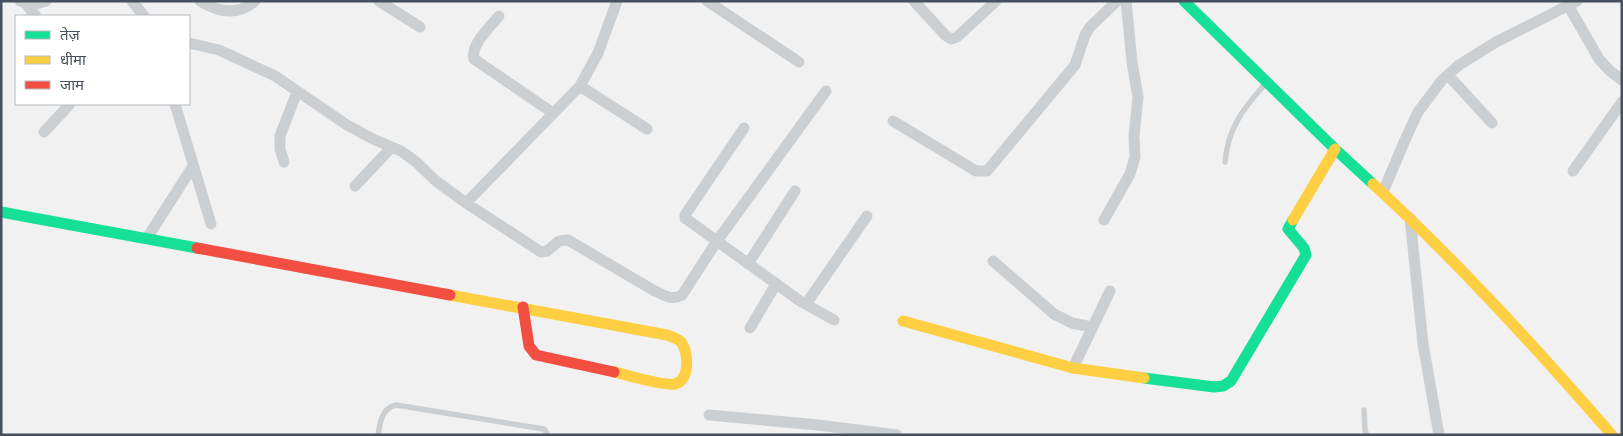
<svg xmlns="http://www.w3.org/2000/svg" width="1623" height="436" font-family="'Exo 2','Noto Sans Devanagari',sans-serif">
<style>
.lines{fill:none;stroke-linecap:round;stroke-linejoin:round}
.lane{stroke:#cccfd2;stroke-width:5.5}
.street{stroke:#cccfd2;stroke-width:11}
.fast{stroke:#16e098;stroke-width:11}
.slow{stroke:#ffcf43;stroke-width:11}
.jam{stroke:#f24e42;stroke-width:11}
</style>
<rect width="100%" height="100%" fill="#f1f1f1"/>
<g class="lines">
<path class="lane" d="M1225 162C1228 128 1243 109 1265 84
M1364 410 1365 430 1367 435
M378 435C380 422 382 408 396 405L544 429 548 435"/>
<path class="street" d="M20 1 33 5 46 1
M132 1 144 16
M200 1C218 12 238 16 255 1
M379 1 420 27
M707 1 799 62
M914 1 945 35 951 39 957 37 996 1
M25 3 36 16
M1568 5 1599 59 1610 71 1622 80
M499 16C491 26 470 45 474 59L553 113
M189 43 219 50 275 76 347 125 373 139 401 151 415 161 436 181 466 203 580 86 598 53 617 1
M1448 75 1492 123
M580 86 647 129
M175 104 211 224
M893 121 976 171H987L1075 65 1085 35 1090 27 1117 1
M744 128 685 215V218L800 301 834 320
M44 132 70 104
M284 162 280 149V136L297 92
M1573 171 1622 102
M355 186 391 148
M1383 192 1405 140 1418 112 1442 80 1459 65 1496 42 1577 1
M466 203 541 252 547 251 559 241 568 240 653 290C663 295 672 301 682 295L717 241 826 91
M1410 218 1423 344 1439 435
M1104 220 1130 174 1135 157 1134 136 1138 97 1132 62 1126 1
M147 238 193 166
M993 261 1054 314 1072 323 1092 327
M748 264 795 191
M806 304 867 216
M750 328 776 284
M1073 368 1110 291
M709 415 818 425 897 435"/>
<path class="fast" d="M1184 1 1335 149 1373 184
M1 212 197 248
M1144 378 1214 387 1223 386 1231 381 1306 255 1304 248 1288 229 1293 220"/>
<path class="slow" d="M1373 184C1458 262 1536 348 1612 435
M1293 220 1335 149
M450 295 667 335C672 337 677 338 681 342 688 352 691 380 675 384 662 386 628 375 614 372
M903 321 1073 368 1144 378"/>
<path class="jam" d="M197 248 450 295
M523 307 529 346 536 355 614 372"/>
</g>
<rect width="1623" height="436" fill="none" stroke="#47505e" stroke-width="5"/>
<rect x="15" y="15" width="175" height="90" fill="#ffffff" stroke="#b5b9bf"/>
<rect x="25" y="31" width="25" height="8" fill="#16e098" stroke="#b5b9bf"/>
<text x="60" y="40" font-size="15" fill="#47505e">तेज़</text>
<rect x="25" y="56" width="25" height="8" fill="#ffcf43" stroke="#b5b9bf"/>
<text x="60" y="65" font-size="15" fill="#47505e">धीमा</text>
<rect x="25" y="81" width="25" height="8" fill="#f24e42" stroke="#b5b9bf"/>
<text x="60" y="90" font-size="15" fill="#47505e">जाम</text>
</svg>
